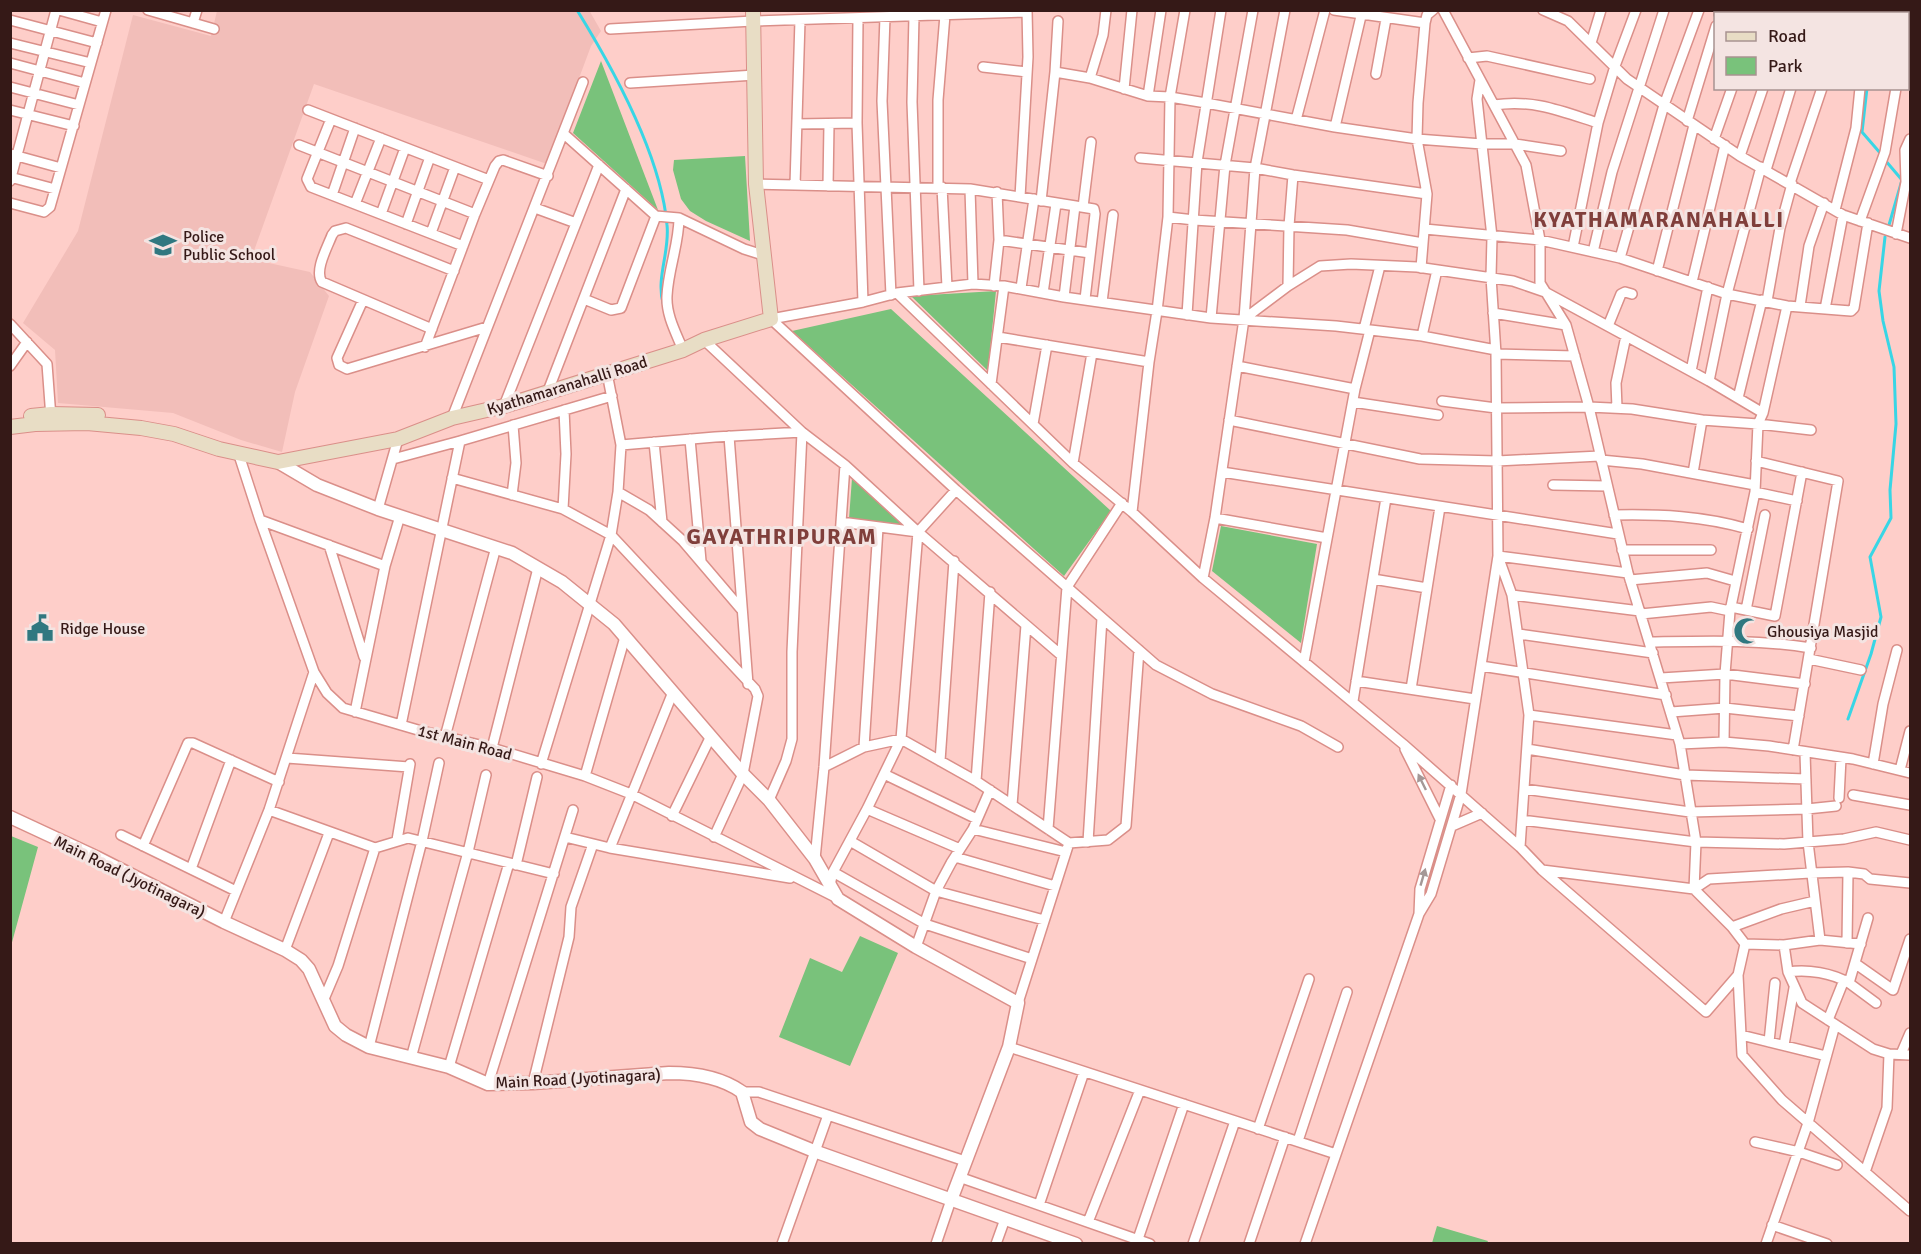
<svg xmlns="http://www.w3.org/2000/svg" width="1921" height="1254" font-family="Signika,sans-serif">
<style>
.built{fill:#f2beb9}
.green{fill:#79c27b}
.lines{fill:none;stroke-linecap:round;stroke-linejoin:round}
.stream{stroke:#38d6e5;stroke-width:3}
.minor-casing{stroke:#da8f89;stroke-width:12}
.tertiary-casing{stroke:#da8f89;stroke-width:15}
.secondary-casing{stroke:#da8f89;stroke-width:16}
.minor{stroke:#fff;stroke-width:9}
.tertiary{stroke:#fff;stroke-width:12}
.secondary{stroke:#e8ddc5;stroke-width:14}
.oneway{fill:#a49897}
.labels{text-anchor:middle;stroke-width:6;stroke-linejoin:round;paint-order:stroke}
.poi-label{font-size:16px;fill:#351917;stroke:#f4e4e2;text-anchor:start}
.street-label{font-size:16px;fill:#351917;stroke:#f4e4e2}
.district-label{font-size:22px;font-weight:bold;letter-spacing:1.5px;fill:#803f3b;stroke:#f4e4e2}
</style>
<rect width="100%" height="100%" fill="#fecec9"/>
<path class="built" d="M589 10 601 31 591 46 547 164 314 84 251 259 310 272 329 296 295 392 282 452 241 440 173 413 58 403 55 350 23 323 78 231 133 15 211 36 217 11Z"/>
<path class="green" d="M601 61 658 210 573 133Z
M745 156 750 241 706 221 690 211 681 199 673 170 674 160Z
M996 291 988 371 911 296Z
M891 309 1111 511 1064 576 792 331Z
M852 478 911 529 849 519Z
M1221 526 1317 544 1301 643 1212 571Z
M11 836 38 847 11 946Z
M860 936 898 953 850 1066 779 1037 810 958 842 972Z
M1437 1226 1488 1241 1487 1243H1432Z"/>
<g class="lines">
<path class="stream" d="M577 10C614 70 661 155 667 225 670 251 656 278 663 303
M1874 14V10
M1867 88 1862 132 1881 154
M1885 160 1902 180 1889 225
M1848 719 1871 654 1881 617 1870 557 1891 518 1890 490 1896 424 1894 367 1883 321 1879 291 1885 237"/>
<defs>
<path id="minor" d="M59 10 102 22
M148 10 214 29
M1334 10 1425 23 1427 15 1433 10
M1543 10 1568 21 1627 79 1740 156 1843 215 1910 238
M1719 14 1720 10
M1747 14 1748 10
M1777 14V10
M1806 14V10
M1836 14 1837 10
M1867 14V10
M1905 14 1906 10
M914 16 912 102 919 291
M885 17 882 101 891 295
M858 18 857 123 863 302
M10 20 97 43
M193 23 197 10
M610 29 753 21 1027 12
M10 43 91 63
M1591 43 1601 10
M1468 58 1487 56 1590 79
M10 63 85 83
M983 67 1027 72
M1055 72 1090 78 1148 96 1170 97 1206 103 1335 127 1417 139 1482 144H1515L1561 151
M1376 74 1386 19
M1090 78 1103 35 1106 10
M630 83 755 75
M10 87 79 105
M1124 89 1132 10
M1148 96 1161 10
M1494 105C1533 99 1561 111 1598 123
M10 110 74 126
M308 110 489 180
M331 119 307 179 311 187 463 246
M1296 120 1325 10
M1687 121 1716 26
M797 124 857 123
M1335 127 1361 16
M564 134 656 216 679 218 744 249 763 255
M1714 139 1732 88
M299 145 475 214
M10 154 61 168
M1740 156 1763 88
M1140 158 1255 168 1293 175 1427 194
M1766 170 1791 88
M10 177 55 189
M10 181 56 10
M1790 183 1822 88
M756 184 970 189 1094 209 1095 214 1085 299
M795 185 800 20
M828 186 829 124
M938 187V100L945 15
M942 187 947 287
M970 189 973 284
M332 195 355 128
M1020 197 1028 57 1027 10
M1041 201 1055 72 1058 21
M10 203 44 212 50 207 106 10
M355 204 381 138
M1083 207 1091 142
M535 208 576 223
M1835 210 1856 128 1860 88
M381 214 405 148
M1168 217 1194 220 1347 230 1423 243
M679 218C679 244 668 270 667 296 666 315 676 333 683 350
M1860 221 1885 152 1896 88
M406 224 430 157
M1425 229 1540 240 1620 258 1727 294 1787 306 1851 311 1854 308 1868 223
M431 233 455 167
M1896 234 1906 182 1905 150 1910 139
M999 240 1090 253
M1573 247 1598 123 1615 66 1636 10
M1593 252 1612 172 1664 10
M1620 258 1664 105 1699 10
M1421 268 1427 194 1417 139 1418 103 1425 23
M1657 271 1694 125
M1692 282 1725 145
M994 286 999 240 997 192
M1288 286 1289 226 1293 175
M1021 288 1034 199
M897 293 1073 463 1132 512 1203 578 1403 744 1520 847 1542 870 1706 1012 1738 975 1745 944 1732 927 1694 889 1696 842 1680 744 1628 573 1589 407 1566 325 1540 283V240L1526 165 1443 10
M1043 293 1056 204
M1064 297 1075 206
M584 299 611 310 621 308 656 216
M363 300 337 358 339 365 347 369 487 327
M1767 301 1780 228 1792 184
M1102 302 1113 215
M1800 306 1809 246 1824 203
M1825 309 1843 215
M1493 313 1566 325
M1187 315 1197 162 1221 10
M1211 318 1225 165 1253 10
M771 319 863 302 897 293 973 284 1004 286 1064 297 1211 318 1336 326 1422 336 1496 350
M771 319 956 490 1156 665 1212 694 1301 726 1338 747
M1244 319 1288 286 1320 266 1351 264 1417 267 1513 281 1545 292 1709 381 1763 413
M10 324 47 364 51 418
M1608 326 1621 294 1625 292 1632 294
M432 329 322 282C314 271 327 248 332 235L335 231 346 228 454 271
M1364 329 1380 266
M1422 336 1437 270
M998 337 1149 362
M704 340 802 432 845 465 918 532 1061 655
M425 347 475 214 495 166 499 161 503 160 548 176
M1496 354 1575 356
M10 366 27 342
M1237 366 1355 389
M1691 371 1708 287
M1709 381 1727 294 1761 167
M991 384 1004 286
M548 391 626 189
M1738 398 1762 300
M1442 401 1496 408 1589 407 1632 409 1702 420 1758 424 1811 430
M1353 402 1438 415
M504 406 599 165
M1617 408 1616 383 1626 336
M452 418 583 82
M1229 420 1420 459 1497 461 1600 456
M1033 424 1047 345
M729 436 748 684
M690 439 701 561
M654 442 662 522
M621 445 715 437 802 432 792 652V739L786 761 769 800
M238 452 260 520 314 672 327 693 343 708 418 730 492 748 585 776 631 794 837 898
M393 459 460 441 612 396
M1601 460 1642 464 1755 485
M1756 461 1838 481 1793 750
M1073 463 1092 353
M1222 472 1618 534
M1693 473 1702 420
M452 478 563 509 611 535 755 689 758 696 743 774 714 837
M1553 485 1607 486
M618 492 649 510 683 541 741 609
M1755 492 1797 501
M512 495 516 463 513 425
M378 509 398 439
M563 509 566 454 564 410
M1132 512 1149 362 1157 311 1168 217 1170 97 1185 10
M1614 515C1659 514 1704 516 1748 529
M1215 518 1327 538
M260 520 385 566
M841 522 918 532
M329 545 364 657
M1622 550H1711
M1203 578 1215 518 1244 319 1255 168 1285 10
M1373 579 1427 588
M1630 580 1707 573 1735 581
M1512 595 1640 611
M1731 607 1775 616 1802 472
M1746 610 1765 515
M1641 614 1711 607 1730 611
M1519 634 1653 653
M1650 642C1704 641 1757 639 1811 648
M1809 659 1861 670
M1304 662 1355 389 1370 330
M1481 666 1666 695
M1661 678 1725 674 1805 684
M1356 681 1475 699
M1411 689 1440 507
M1353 701 1386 498
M355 712 385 566 400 516
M1671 712 1725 708 1799 716
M1529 715 1677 735
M401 725 460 441
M445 737 496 547
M1724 742 1725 674 1730 611 1755 492 1758 424 1763 413 1787 306
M1680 744 1724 742 1769 746 1853 759 1910 773
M864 747 878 528
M492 748 538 568
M1405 749 1440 819
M1527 749 1685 775 1806 779
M1805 753 1808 842 1820 940
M287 758 409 767
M940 761 954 561
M541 764 611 535 618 492 621 445 607 373
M1873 764 1883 704 1897 650
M824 767 864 747 901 739 976 781 1069 843 1108 840 1126 826 1139 650
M1900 770 1910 731
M884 774 977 819
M585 776 625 637
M976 781 990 592
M1451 785 1420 889 1419 914 1431 894 1461 794 1498 556 1496 354 1491 277 1492 237 1477 99 1480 80
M1524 789 1690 812 1807 809 1836 806
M1853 795 1910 805
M1839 798 1841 758
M1012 805 1026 625
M867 809 960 849
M269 810 375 848 408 838 554 874
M672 816 711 736
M1522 820 1696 842 1784 844 1844 839 1876 832 1910 840
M1452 826 1482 813
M973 829 1066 852
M1048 829 1067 587 1122 503
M121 835 236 891
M565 837 610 848 790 878
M397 840 410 764
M850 841 936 891 1044 920
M1088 842 1102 618
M143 846 188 743H193L279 782
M1520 847 1529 715 1512 595 1498 556 1628 573
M610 848 673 692
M955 857 1055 886
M815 859 824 767 845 465
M516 865 537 777
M191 869 231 760
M1542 870 1694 889 1709 879 1810 873 1848 872 1864 874 1870 879 1910 883
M833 872 925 924 1032 959
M830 885 833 872 867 809 901 739 918 532 956 490
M1868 918 1849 983 1876 1003
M224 922 269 810 314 672
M1732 927 1781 909 1815 901
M1847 943 1848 872
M1745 944 1784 945 1820 940 1861 944
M1784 945 1788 972 1802 1003 1873 1049 1889 1054 1910 1055
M916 947 936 891 951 863 973 829 990 790
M285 950 329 833
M1856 964 1893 990 1910 939
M1788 972C1808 969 1832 973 1849 983
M1738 975 1742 1055 1782 1100 1910 1211
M324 999 338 966 375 848
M1018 1003 1069 843
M1828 1020 1844 980
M1741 1035 1826 1056
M1769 1042 1775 983
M1784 1045 1794 988
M369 1047 422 841 439 763
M1009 1047 1336 1154
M1901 1054 1910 1033
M411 1058 468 852 486 775
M449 1067 509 863
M533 1083 569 937 571 907 593 844
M488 1084 573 810
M742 1092H759L965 1161
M1258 1129 1309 979
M1298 1141 1347 992
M1755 1142 1799 1152 1837 1165
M1865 1172 1887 1108 1889 1054
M959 1177 1150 1244
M1039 1205 1084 1072
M1088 1222 1140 1090
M1772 1225 1827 1244
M1138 1239 1184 1104
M782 1244 828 1115
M936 1244 951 1200
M996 1244 1005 1219
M1193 1244 1235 1121
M1249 1244 1285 1137
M1305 1244 1419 914
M1766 1244 1808 1123 1835 1025"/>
<path id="tertiary" d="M278 462 317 485 378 509 512 553 562 582 614 624 743 774 769 800 815 859 838 899 916 947 1018 1003 1009 1047 951 1200
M10 817 96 857 224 922 285 950 301 960 309 969 335 1026 346 1035 369 1047 449 1067 488 1084 533 1083 669 1073C695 1073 721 1077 742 1092L751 1122 760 1129 814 1151 1076 1244"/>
<path id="secondary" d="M31 416 51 414 98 415
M10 427 35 424 87 423 141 428 174 434 219 449 278 462 398 439 452 418 504 406 683 350 704 340 771 319 756 184 753 10"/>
</defs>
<use href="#minor" class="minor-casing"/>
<use href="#tertiary" class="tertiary-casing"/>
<use href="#secondary" class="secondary-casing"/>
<use href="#minor" class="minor"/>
<use href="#tertiary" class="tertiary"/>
<use href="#secondary" class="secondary"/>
</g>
<defs><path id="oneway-solid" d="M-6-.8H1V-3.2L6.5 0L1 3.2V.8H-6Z" transform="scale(1.5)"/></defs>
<g class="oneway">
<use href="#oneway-solid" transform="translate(1422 782) rotate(-116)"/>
<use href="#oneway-solid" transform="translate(1423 877) rotate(-74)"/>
</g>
<defs>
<symbol id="school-bare" viewBox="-9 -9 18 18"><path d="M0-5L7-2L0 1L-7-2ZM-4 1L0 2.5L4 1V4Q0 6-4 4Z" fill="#307880" stroke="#f4e4e2" stroke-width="2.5" paint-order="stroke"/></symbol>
<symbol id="civic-bare" viewBox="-9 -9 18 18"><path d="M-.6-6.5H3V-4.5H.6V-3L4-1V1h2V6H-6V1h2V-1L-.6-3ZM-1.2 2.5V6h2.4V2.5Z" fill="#307880" stroke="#f4e4e2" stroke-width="2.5" paint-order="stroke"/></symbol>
<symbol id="mosque-bare" viewBox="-9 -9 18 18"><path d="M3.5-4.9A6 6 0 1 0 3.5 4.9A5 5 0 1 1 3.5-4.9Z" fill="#307880" stroke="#f4e4e2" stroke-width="2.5" paint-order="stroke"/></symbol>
</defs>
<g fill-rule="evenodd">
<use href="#school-bare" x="144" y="226" width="38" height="38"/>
<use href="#civic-bare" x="21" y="609" width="38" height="38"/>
<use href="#mosque-bare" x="1728" y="612" width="38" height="38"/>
</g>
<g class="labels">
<g class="poi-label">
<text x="183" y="242">Police<tspan x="183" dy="18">Public School</tspan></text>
<text x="60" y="634">Ridge House</text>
<text x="1767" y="637">Ghousiya Masjid</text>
</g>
<g class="street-label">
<text transform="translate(567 385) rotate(-17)" y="6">Kyathamaranahalli Road</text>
<text transform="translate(465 742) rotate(15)" y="6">1st Main Road</text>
<text transform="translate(130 876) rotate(26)" y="6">Main Road (Jyotinagara)</text>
<text transform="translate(578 1078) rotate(-3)" y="6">Main Road (Jyotinagara)</text>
</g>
<g class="district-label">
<text x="1659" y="227">KYATHAMARANAHALLI</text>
<text x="782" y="544">GAYATHRIPURAM</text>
</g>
</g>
<rect width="1921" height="1254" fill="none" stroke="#351917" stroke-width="24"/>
<rect x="1714" y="12" width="195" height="78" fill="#f4e4e2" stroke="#a89391" stroke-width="1.5"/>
<rect x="1726" y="32" width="30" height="9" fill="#e8ddc5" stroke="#a89391" stroke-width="1.5"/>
<text x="1768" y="42" font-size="18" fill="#351917">Road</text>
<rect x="1726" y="57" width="30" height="18" fill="#79c27b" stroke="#a89391" stroke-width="1.5"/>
<text x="1768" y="72" font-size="18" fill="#351917">Park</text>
</svg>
